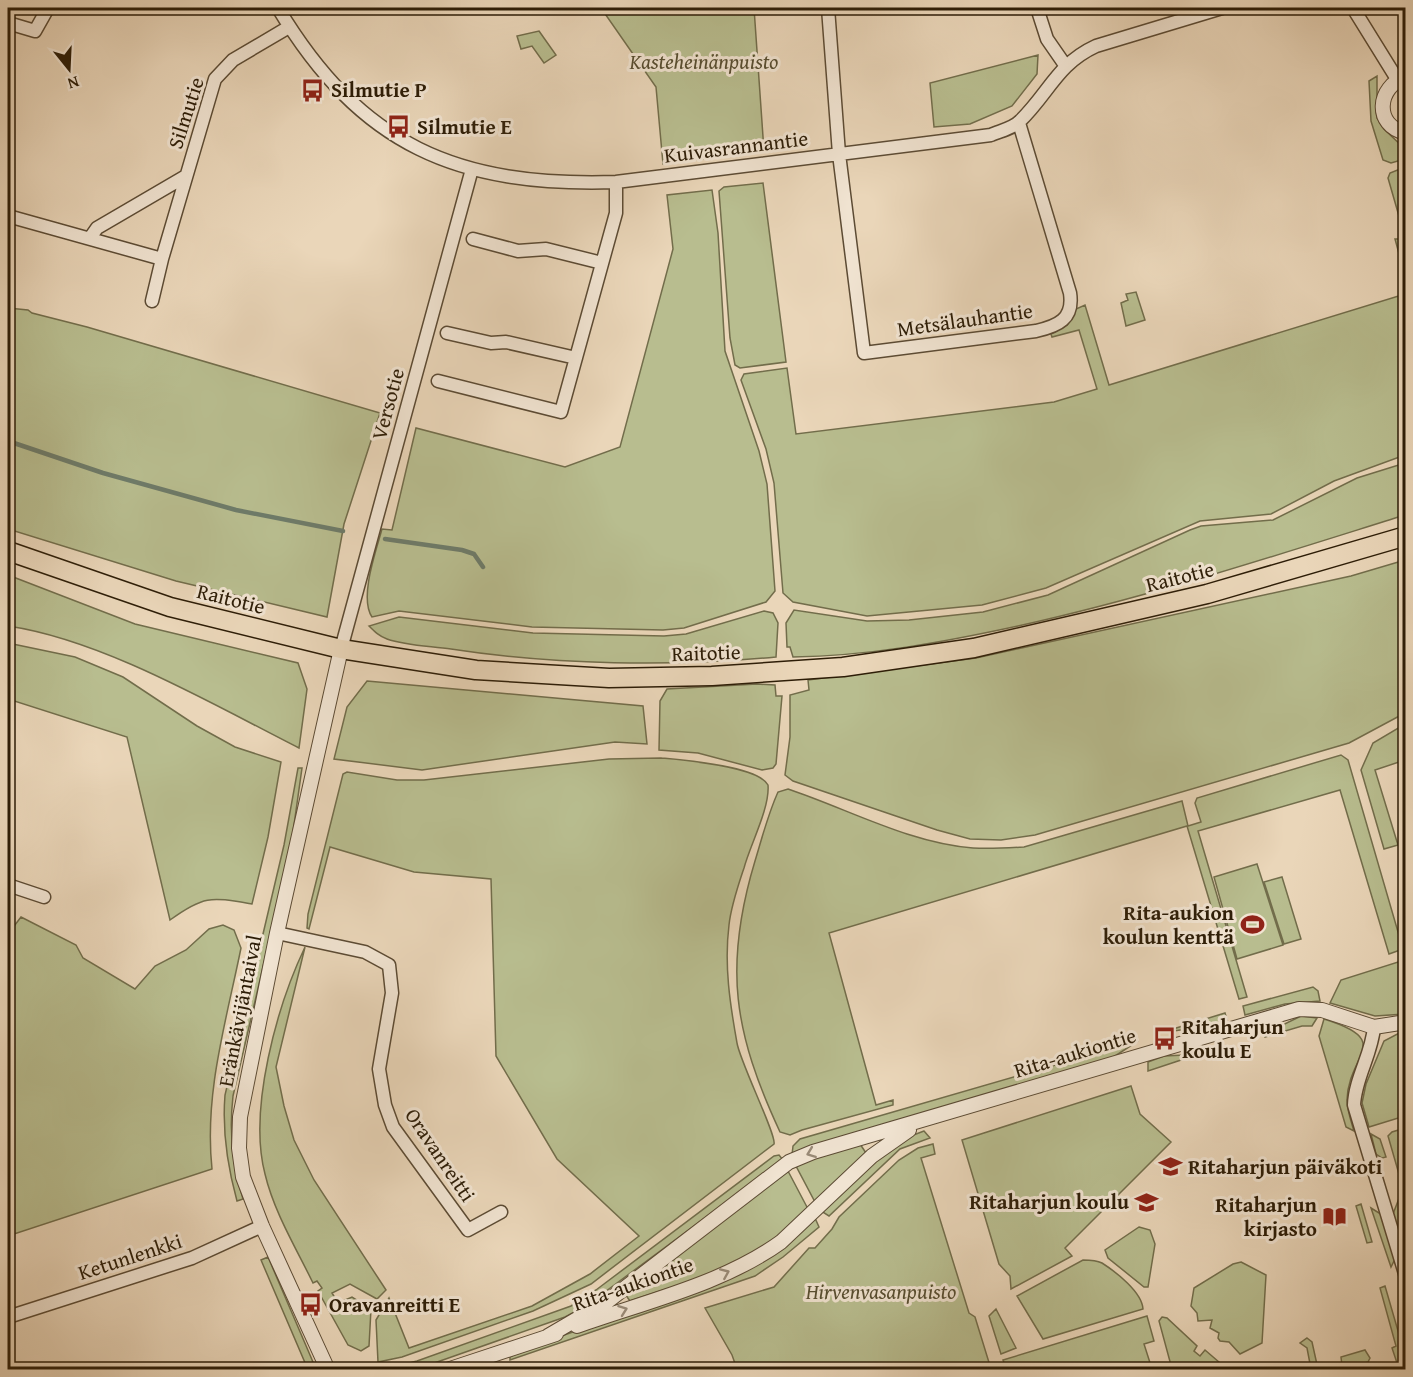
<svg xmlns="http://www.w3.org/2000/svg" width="1413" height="1377" font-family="'Gentium Book Plus',serif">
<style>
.green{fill:#b8bd8f;stroke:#726d4b;stroke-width:1.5}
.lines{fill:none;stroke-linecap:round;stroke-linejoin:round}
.stream{stroke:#6e7b69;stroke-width:4.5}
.minor-casing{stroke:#5c4b34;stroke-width:15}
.tertiary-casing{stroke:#5c4b34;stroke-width:16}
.primary-casing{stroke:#2d1d07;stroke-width:21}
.minor{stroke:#f1e4d2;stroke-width:12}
.tertiary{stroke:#f1e4d2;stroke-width:14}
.primary{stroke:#ead6b9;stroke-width:18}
.oneway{stroke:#998a77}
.labels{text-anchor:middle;stroke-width:6;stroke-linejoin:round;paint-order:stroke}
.park-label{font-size:21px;font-style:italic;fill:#574d30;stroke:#f1e4d2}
.poi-label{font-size:21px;font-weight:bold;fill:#2d1d07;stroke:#f1e4d2;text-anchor:start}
.street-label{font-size:21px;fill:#2d1d07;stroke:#f1e4d2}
</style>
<rect width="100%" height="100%" fill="#ead6b9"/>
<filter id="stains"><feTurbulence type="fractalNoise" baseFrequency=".00333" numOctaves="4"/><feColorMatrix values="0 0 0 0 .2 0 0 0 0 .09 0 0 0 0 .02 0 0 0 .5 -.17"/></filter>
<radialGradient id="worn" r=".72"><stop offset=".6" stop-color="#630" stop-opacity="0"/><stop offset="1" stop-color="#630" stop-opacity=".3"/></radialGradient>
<path class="green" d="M601 8H754L764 151 663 164 656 87Z
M539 31 556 55 544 63 532 46 521 49 517 36Z
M1038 55 1037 74 1012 106 970 124 934 127 930 83Z
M1377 76V118L1384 129 1405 149V159L1391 163 1383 160 1371 121 1369 81Z
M1405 167H1406L1405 237 1388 178 1390 173Z
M763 183 786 362 740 368 735 365 730 338 719 191 724 187Z
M712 190 718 233 725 351 759 451 767 484 775 591 766 602 684 628 663 630 532 627 399 611 372 617C359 598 376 551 382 529L392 530 416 428 565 467 620 447 673 249 667 195Z
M1395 239H1400L1405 257V276Z
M1136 292 1145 320 1126 326 1121 303 1128 300 1126 294Z
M1405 294V455L1334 481 1271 514 1200 521 1046 588 982 605 867 616 793 602 783 593 774 483 766 449 741 380 744 374 787 368 796 434 1054 402 1097 389 1079 330 1052 337 1051 334 1067 325 1076 309 1085 305 1109 385Z
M8 308 28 310 32 313 87 327 380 413 344 524 327 617 176 581 8 529Z
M1405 463V515C1277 555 1149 597 1018 626 944 642 869 656 793 657L790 647H787L786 623 794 610 867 621 909 620 983 612 1048 595 1190 530 1201 526 1273 520 1357 478Z
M1405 560V713L1349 743 1035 835 1001 840 970 839 937 830 793 781 785 775 790 737V695L809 690 808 680 976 658 1351 576Z
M8 575 135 624 298 663 307 689 299 748C212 704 103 640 8 626Z
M764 611 773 613 778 623 776 657C672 667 555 665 451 649 431 646 407 646 387 639 379 636 375 632 369 626L399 617 533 633 664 636 686 634Z
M8 643 75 657 123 677 197 726 235 747 281 762 268 837 252 904C211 897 204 895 170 920L127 737 8 699Z
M367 681 643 706 647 744 615 742 422 770 334 759 347 707Z
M757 684 775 685 776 696H782L776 764 773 768 762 770 698 753 659 750 660 701 667 689Z
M1405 724V760L1375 770 1398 845 1384 849 1361 770 1373 743Z
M1341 755 1348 760 1403 949 1389 954 1340 790 1198 831 1247 997 1239 999 1187 826 829 933 876 1105 893 1100V1105L802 1130 790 1135 780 1132C734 1033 723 967 755 861 762 838 768 814 778 792L788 789C848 809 909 843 973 848 990 849 1007 848 1024 847L1182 801 1188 826 1201 822 1195 803 1197 798Z
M661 758C682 760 758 766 768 785 770 808 750 845 744 868 738 886 731 906 729 925 724 965 730 1004 737 1043 740 1062 777 1136 774 1144L591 1284 533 1311 402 1357 378 1362 376 1320 389 1298 409 1348 532 1306 590 1274 639 1236 557 1159 496 1056 491 879 414 872 330 847 309 929 307 928 308 914 343 774 347 772 397 780H424L609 759Z
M298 768H302L291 846 233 1096C229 1131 232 1165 243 1199L237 1201C227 1165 222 1132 225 1095L284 845Z
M1257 864 1283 945 1237 959 1214 877Z
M1282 877 1301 939 1284 944 1264 882Z
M21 917 76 945 83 958 135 989 155 966 186 950 209 929 223 925 234 930 241 948C226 1022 204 1094 212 1169L8 1236V934Z
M305 947 276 1067 284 1106 294 1140 314 1180 386 1290 377 1299 350 1284 332 1293 338 1303 352 1297 371 1309 369 1346 361 1351 348 1345 318 1291 322 1288 317 1281 313 1283C296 1248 274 1212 265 1174 248 1109 277 1006 305 947Z
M1398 962 1405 967V1014L1375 1016 1330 1003 1341 980Z
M1313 987 1318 991 1320 1001 1285 1004 1245 1015 1243 1006Z
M1225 1013 1228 1023 1174 1031 1173 1029Z
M1301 1016 1317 1018 1312 1026H1302L1265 1037 1264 1034Z
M1324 1019C1395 1041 1348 1054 1347 1100 1347 1110 1351 1121 1354 1131L1346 1127 1319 1036Z
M1405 1030V1116L1369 1127 1362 1103 1366 1084 1384 1041Z
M1138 1041 1112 1058 792 1155 793 1146 800 1139Z
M1185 1055 1187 1058 1148 1071V1062L1164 1056Z
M1131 1086 1140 1114 1171 1142 1065 1248 1072 1256 1011 1289 1010 1276 999 1264 962 1140Z
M1405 1128H1406L1405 1195 1388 1136 1392 1132Z
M924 1131 930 1138 900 1149 829 1216 821 1211C853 1181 881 1145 924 1131Z
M1371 1134 1380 1139 1386 1157 1382 1158 1376 1154Z
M860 1144 866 1153 815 1202 796 1166 810 1159Z
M933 1144 935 1154 921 1158 969 1313 975 1317 991 1369H737L732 1355 705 1308 774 1287 809 1248H815L832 1229 839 1217 899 1160 918 1148Z
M779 1155 783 1160 586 1306 565 1317 423 1367 385 1369 417 1361 571 1306 596 1290 774 1156Z
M788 1171 808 1209C790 1225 772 1243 751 1255 714 1276 670 1287 630 1301L625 1294Z
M1398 1201 1405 1229V1255L1393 1214Z
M1361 1204 1372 1242 1367 1243 1356 1206Z
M1371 1208 1384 1216 1396 1257 1391 1267Z
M815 1218 819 1227 783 1257 755 1276 510 1360V1357L524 1349 742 1273 783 1248Z
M1139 1227 1150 1230 1155 1244 1148 1287H1144L1108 1258 1105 1250Z
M268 1257 313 1362 306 1365 261 1260Z
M1083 1260C1089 1260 1096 1260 1102 1263 1116 1272 1142 1292 1143 1309L1043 1339 1017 1296Z
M1241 1262 1266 1275 1262 1343 1240 1354 1229 1342 1220 1341 1218 1338 1219 1333 1210 1328 1212 1320 1198 1321 1197 1313 1191 1306 1194 1288 1233 1264Z
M1385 1286 1405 1355V1369H1399L1392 1348 1396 1346 1380 1288Z
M996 1309 1016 1348 1001 1354 989 1316Z
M1147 1316 1154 1341 1144 1344 1152 1369H1002L1006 1368 1003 1360Z
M1162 1317 1167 1318 1197 1346 1194 1351 1200 1356 1205 1350 1227 1369H1172L1159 1321Z
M1307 1338 1312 1342 1318 1369H1311L1307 1348 1300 1343Z
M1365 1350 1370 1358 1368 1362 1345 1369 1342 1366 1341 1357Z"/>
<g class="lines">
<path class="stream" d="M8 441 103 473 236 510 343 531
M385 539 462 550 474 554 483 567"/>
<defs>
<path id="minor" d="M278 8C361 146 457 187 616 182L991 135C1000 131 1014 128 1020 121 1049 93 1057 64 1096 46L1222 8
M828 8 839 154 864 353 1036 331C1058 326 1074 319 1070 293L1019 123
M1037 8 1047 39 1065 65
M1353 8 1397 79
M8 23 35 31 48 8
M8 216 162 259 215 79 233 60 289 27
M90 238 97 228 186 176
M473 239 518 251 546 249 602 263
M152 301 162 259
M447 333 491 343 506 342 576 358
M438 381 561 412 616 213V182
M341 649 472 169
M8 885 44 897
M277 933 365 952 389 965 392 993 379 1069 385 1105 393 1127 468 1230 501 1212
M1374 1027C1372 1054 1355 1078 1354 1105L1406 1277
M8 1317 192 1258 262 1226"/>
<path id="tertiary" d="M1406 77C1377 86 1373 126 1406 133
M577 1326C644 1302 723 1284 781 1242L872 1156 909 1130
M548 1336 608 1301 789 1162 813 1152 1299 1009 1322 1010 1374 1027 1406 1022
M328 1370 262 1226 243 1177 239 1148 240 1117 277 933 341 649
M447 1370 556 1334"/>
<path id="primary" d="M8 551 170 607 341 649 476 670 609 678 712 676 843 667 974 648 1207 594 1406 536"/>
</defs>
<use href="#minor" class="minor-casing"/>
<use href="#tertiary" class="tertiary-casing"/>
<use href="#primary" class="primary-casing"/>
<use href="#minor" class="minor"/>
<use href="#tertiary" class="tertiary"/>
<use href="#primary" class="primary"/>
</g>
<defs><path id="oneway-chevron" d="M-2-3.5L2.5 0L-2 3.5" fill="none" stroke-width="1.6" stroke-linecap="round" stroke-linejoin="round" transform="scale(1.5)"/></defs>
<g class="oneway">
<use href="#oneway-chevron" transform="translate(811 1153) rotate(159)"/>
<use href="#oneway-chevron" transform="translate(725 1273) rotate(-23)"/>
<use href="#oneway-chevron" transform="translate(623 1310) rotate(-20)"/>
</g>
<defs>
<symbol id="bus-bare" viewBox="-9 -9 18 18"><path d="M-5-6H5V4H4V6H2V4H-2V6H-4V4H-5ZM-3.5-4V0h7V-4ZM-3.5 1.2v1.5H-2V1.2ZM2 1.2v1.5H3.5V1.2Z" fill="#8f2418" stroke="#f1e4d2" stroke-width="2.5" paint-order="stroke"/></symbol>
<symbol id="stadium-bare" viewBox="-9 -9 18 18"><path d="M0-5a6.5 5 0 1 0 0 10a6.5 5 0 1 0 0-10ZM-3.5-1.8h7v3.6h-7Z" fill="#8f2418" stroke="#f1e4d2" stroke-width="2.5" paint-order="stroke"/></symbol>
<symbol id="school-bare" viewBox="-9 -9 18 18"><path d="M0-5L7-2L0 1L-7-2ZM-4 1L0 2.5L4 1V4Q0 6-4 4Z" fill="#8f2418" stroke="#f1e4d2" stroke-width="2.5" paint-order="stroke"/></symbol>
<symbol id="library-bare" viewBox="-9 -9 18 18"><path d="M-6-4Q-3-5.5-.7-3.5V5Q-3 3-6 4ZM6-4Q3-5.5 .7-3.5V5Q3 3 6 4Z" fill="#8f2418" stroke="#f1e4d2" stroke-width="2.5" paint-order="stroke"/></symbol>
</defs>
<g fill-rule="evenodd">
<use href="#bus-bare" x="296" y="74" width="33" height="33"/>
<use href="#bus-bare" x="382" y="110" width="33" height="33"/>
<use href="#stadium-bare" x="1236" y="908" width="33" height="33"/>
<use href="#bus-bare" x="1148" y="1022" width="33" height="33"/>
<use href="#school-bare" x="1154" y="1150" width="33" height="33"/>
<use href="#school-bare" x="1130" y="1186" width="33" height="33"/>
<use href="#library-bare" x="1318" y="1200" width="33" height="33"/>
<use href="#bus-bare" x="294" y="1288" width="33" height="33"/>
</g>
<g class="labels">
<g class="park-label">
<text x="704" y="69">Kasteheinänpuisto</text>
<text x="881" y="1299">Hirvenvasanpuisto</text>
</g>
<g class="poi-label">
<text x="331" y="97">Silmutie P</text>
<text x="417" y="134">Silmutie E</text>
<text x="1234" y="920" text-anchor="end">Rita-aukion<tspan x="1234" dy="24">koulun kenttä</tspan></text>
<text x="1182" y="1034">Ritaharjun<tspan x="1182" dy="24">koulu E</tspan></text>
<text x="1188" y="1174">Ritaharjun päiväkoti</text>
<text x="1129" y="1209" text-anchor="end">Ritaharjun koulu</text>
<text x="1317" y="1212" text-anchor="end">Ritaharjun<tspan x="1317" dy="24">kirjasto</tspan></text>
<text x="329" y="1312">Oravanreitti E</text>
</g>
<g class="street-label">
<text transform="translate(186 113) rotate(-72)" y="7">Silmutie</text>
<text transform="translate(736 147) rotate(-7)" y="7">Kuivasrannantie</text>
<text transform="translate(965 320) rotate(-8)" y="7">Metsälauhantie</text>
<text transform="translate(388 404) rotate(-75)" y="7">Versotie</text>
<text transform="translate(1180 577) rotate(-14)" y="7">Raitotie</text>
<text transform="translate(231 599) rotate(14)" y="7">Raitotie</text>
<text transform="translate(706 653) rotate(-2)" y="7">Raitotie</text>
<text transform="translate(240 1011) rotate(-79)" y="7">Eränkävijäntaival</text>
<text transform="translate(1075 1053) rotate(-17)" y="7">Rita-aukiontie</text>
<text transform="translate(440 1155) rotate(56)" y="7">Oravanreitti</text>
<text transform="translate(130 1257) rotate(-18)" y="7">Ketunlenkki</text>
<text transform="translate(633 1284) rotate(-19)" y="7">Rita-aukiontie</text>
</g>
</g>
<rect width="1413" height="1377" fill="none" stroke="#ead6b9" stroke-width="30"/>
<rect x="9" y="9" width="1395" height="1359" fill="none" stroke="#2d1d07" stroke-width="3"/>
<rect x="15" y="15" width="1383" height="1347" fill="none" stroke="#2d1d07" stroke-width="1.5"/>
<g transform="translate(69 69) rotate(162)" stroke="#f1e4d2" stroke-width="4.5" paint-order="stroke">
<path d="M0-4.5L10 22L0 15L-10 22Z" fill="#2d1d07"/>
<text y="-9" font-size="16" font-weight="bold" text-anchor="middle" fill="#2d1d07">N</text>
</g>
<rect width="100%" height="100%" filter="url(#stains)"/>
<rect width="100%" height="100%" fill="url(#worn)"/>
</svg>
